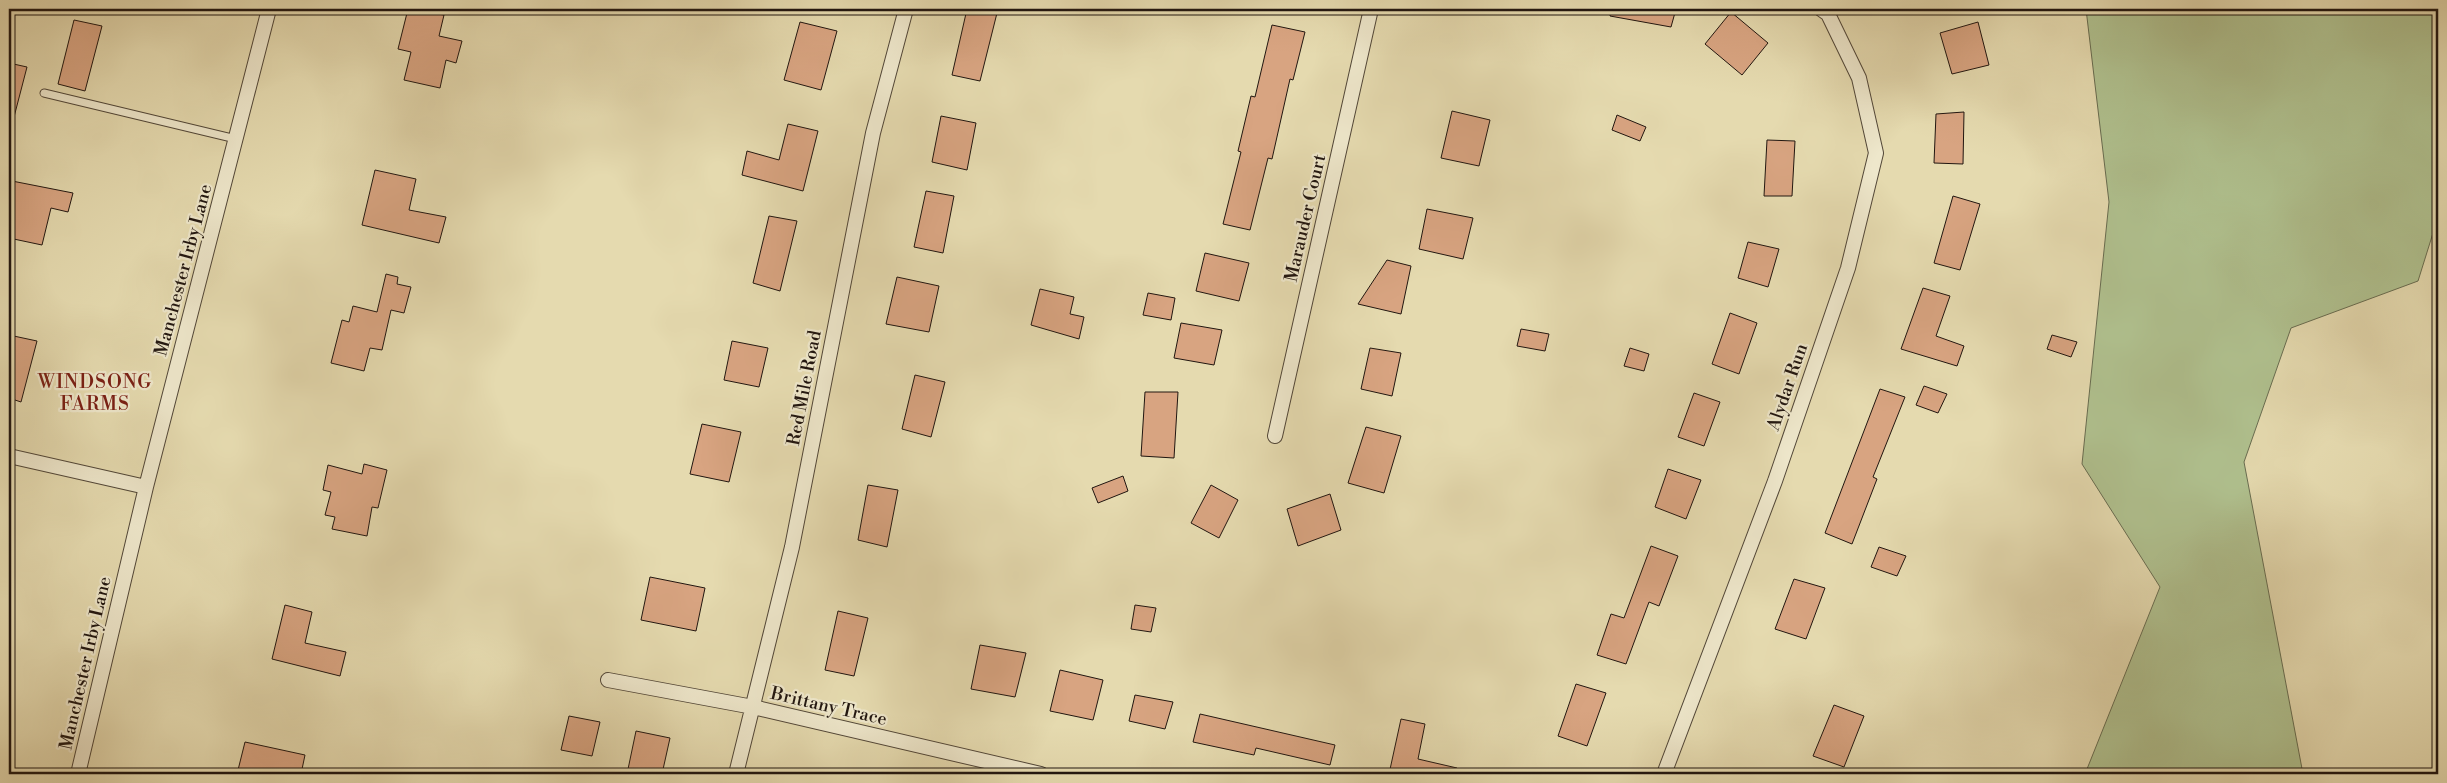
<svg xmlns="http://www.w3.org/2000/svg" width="2447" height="783" font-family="'Libre Bodoni',serif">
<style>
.green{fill:#b0c18f;stroke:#686c50}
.building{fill:#d8a481;stroke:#211610}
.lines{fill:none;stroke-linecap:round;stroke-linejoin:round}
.service-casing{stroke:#524738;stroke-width:9}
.minor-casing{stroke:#524738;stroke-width:16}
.service{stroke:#eee7cb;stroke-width:7}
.minor{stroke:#eee7cb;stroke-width:14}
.labels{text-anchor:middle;stroke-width:4.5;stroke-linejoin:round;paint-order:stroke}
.street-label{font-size:18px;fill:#211610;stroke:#eee7cb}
.neighbourhood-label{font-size:19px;letter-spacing:1px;fill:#7a1f14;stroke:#eee7cb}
</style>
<rect width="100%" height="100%" fill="#e5daaf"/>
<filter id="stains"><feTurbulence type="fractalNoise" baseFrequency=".004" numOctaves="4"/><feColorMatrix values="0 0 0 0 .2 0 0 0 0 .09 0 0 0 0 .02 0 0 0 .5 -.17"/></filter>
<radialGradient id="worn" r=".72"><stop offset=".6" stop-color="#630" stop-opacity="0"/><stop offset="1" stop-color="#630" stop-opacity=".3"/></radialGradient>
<path class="green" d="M2086 9H2438V217L2418 281 2291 328 2244 462 2303 774H2085L2160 587 2082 464 2109 202Z"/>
<path class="building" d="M408 9 444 15 439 36 462 41 456 63 446 60 440 88 404 80 411 52 398 49Z
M967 9H998L980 81 952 75Z
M1611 9H1676L1671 27 1610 16Z
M1731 12 1768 43 1742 75 1705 44Z
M74 20 102 26 85 91 58 84Z
M800 22 837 31 821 90 784 80Z
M1978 22 1989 65 1952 74 1940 33Z
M1272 25 1305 32 1293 80 1290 79 1272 159 1268 158 1250 230 1223 224 1241 152 1238 151 1251 96 1255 97Z
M9 63 27 67 14 117H9Z
M1452 111 1490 120 1479 166 1441 158Z
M1964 112 1963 164 1934 163 1936 114Z
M1617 115 1646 127 1640 141 1612 130Z
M941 116 976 123 967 170 932 162Z
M788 124 818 131 803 191 742 175 747 151 779 160Z
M1767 140 1795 141 1792 196H1764Z
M375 170 416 179 409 210 446 217 439 243 362 225Z
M12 181 73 193 68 212 51 208 42 245 9 238V195Z
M926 191 954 196 943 253 914 247Z
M1953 196 1980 204 1960 270 1934 263Z
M1427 209 1473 218 1463 259 1419 249Z
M769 216 797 221 780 291 753 283Z
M1748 242 1779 249 1768 287 1738 278Z
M1205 253 1249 263 1239 301 1196 291Z
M1387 260 1411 266 1401 314 1358 304Z
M386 274 398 277 397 284 411 287 404 313 391 310 382 350 370 348 364 371 331 363 342 320 349 322 353 306 377 312Z
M897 277 939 286 929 332 886 324Z
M1923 288 1950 296 1936 336 1964 346 1957 366 1901 349Z
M1040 289 1074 297 1070 314 1084 317 1079 339 1031 325Z
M1148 293 1175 298 1171 320 1143 315Z
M1730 313 1757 323 1739 374 1712 364Z
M1181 323 1222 330 1214 365 1174 358Z
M1521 329 1549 334 1545 351 1517 346Z
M9 335 37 341 21 402 9 398Z
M2052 335 2077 342 2071 357 2047 349Z
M732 341 768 348 759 387 724 380Z
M1370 348 1401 353 1392 396 1361 389Z
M1630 348 1649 354 1644 371 1624 366Z
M915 375 945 382 931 437 902 429Z
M1924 386 1947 394 1938 413 1916 405Z
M1880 389 1905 397 1873 477 1877 479 1852 544 1825 533Z
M1145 392H1178L1174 458 1141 456Z
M1694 393 1720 402 1704 446 1678 437Z
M702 424 741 432 729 482 690 474Z
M1366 427 1401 436 1384 493 1348 483Z
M364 464 387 470 378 508 372 507 367 536 332 529 335 517 325 515 331 492 323 490 328 465 362 474Z
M1668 469 1701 480 1686 519 1655 507Z
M1123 476 1128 491 1098 503 1092 488Z
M868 485 898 490 887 547 858 540Z
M1211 485 1238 500 1219 538 1191 523Z
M1330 494 1341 530 1298 546 1287 509Z
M1651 546 1678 556 1659 606 1649 602 1626 664 1597 655 1611 614 1624 618Z
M1879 547 1906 556 1897 576 1871 567Z
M650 577 705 588 696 631 641 620Z
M1794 579 1825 588 1806 639 1775 629Z
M285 605 312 612 305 643 346 652 340 676 272 659Z
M1135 605 1156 608 1151 632 1131 629Z
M838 611 868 618 854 676 825 670Z
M980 645 1026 653 1015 697 971 689Z
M1060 670 1103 680 1093 720 1050 711Z
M1576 684 1606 693 1587 746 1558 736Z
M1135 695 1173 702 1165 729 1129 721Z
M1834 705 1864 716 1844 767 1813 756Z
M1200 714 1335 745 1330 765 1256 748 1254 755 1193 742Z
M569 716 600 722 592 756 561 750Z
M1401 719 1425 724 1418 759 1457 768V774H1389Z
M636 731 670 738 662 774H627Z
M245 742 305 755 301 774H237Z"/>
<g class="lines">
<defs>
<path id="service" d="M44 93 236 139"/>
<path id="minor" d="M1275 436 1371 9
M9 456 146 487
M608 680 753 707 1041 774
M78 774 146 487 269 9
M736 774 792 547 873 133 906 9
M1664 774 1775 481 1848 268 1876 153 1859 78 1828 14 1821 9"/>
</defs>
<use href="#service" class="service-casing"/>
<use href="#minor" class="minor-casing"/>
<use href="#service" class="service"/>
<use href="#minor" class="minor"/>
</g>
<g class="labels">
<g class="street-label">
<text transform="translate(1305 218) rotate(-77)" y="6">Marauder Court</text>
<text transform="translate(183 270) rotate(-75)" y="6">Manchester Irby Lane</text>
<text transform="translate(1787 387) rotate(-71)" y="6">Alydar Run</text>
<text transform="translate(804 388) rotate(-79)" y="6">Red Mile Road</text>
<text transform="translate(85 663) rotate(-77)" y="6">Manchester Irby Lane</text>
<text transform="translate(829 706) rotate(13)" y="6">Brittany Trace</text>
</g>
<g class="neighbourhood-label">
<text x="95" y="388">WINDSONG<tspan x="95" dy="22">FARMS</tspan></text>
</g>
</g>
<rect width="2447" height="783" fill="none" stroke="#e5daaf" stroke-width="30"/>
<rect x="10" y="10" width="2427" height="763" fill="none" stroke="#211610" stroke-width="2.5"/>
<rect x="15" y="15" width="2417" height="753" fill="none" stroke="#211610"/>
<rect width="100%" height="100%" filter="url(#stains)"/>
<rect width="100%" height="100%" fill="url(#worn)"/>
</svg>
